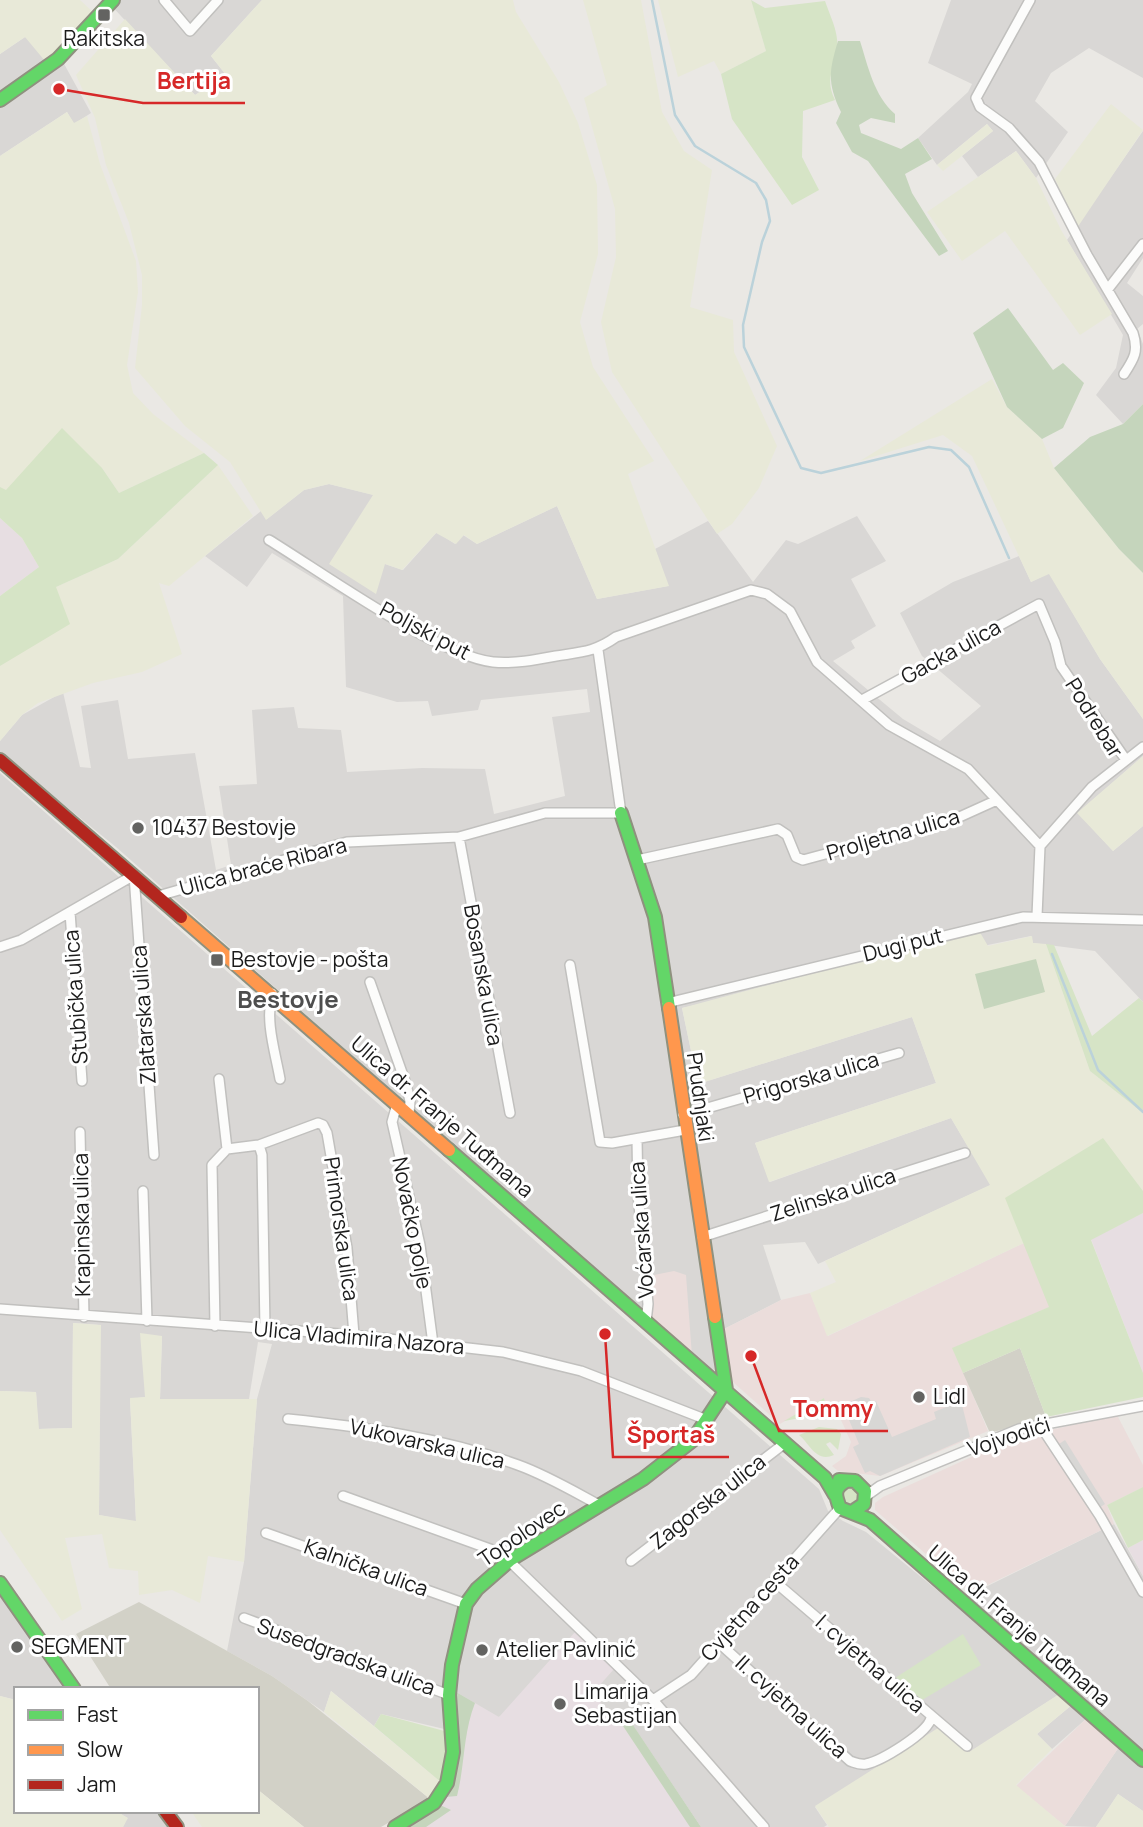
<svg xmlns="http://www.w3.org/2000/svg" width="1143" height="1827" font-family="Manrope,sans-serif">
<style>
.residential{fill:#d9d7d5}
.commercial{fill:#ebdddb}
.industrial{fill:#e7dee2}
.religious{fill:#d8d7d5}
.construction{fill:#d2d1c7}
.farmland{fill:#e8e9d8}
.grass{fill:#d6e4c6}
.forest{fill:#c5d5bc}
.lines{fill:none;stroke-linecap:round;stroke-linejoin:round}
.stream{stroke:#bbd2da;stroke-width:2.5}
.street-casing{stroke:#c1c0be;stroke-width:12}
.fast-casing{stroke:#8f917f;stroke-width:16}
.slow-casing{stroke:#8f917f;stroke-width:16}
.jam-casing{stroke:#8f917f;stroke-width:16}
.street{stroke:#fcfcfb;stroke-width:9}
.fast{stroke:#63d668;stroke-width:12}
.slow{stroke:#ff974d;stroke-width:12}
.jam{stroke:#b3261e;stroke-width:12}
.poi-dot{fill:#636361;stroke:#fff;stroke-width:2.5}
.labels{text-anchor:middle;stroke-width:6;stroke-linejoin:round;paint-order:stroke}
.poi-label{font-size:21px;fill:#1b1b1b;stroke:#fff;text-anchor:start}
.street-label{font-size:21px;fill:#1b1b1b;stroke:#fff}
.quarter-label{font-size:24px;font-weight:bold;fill:#4e4e4e;stroke:#fff}
.leader{fill:none;stroke:#d62828;stroke-width:2.5}
.callout-dot{fill:#d62828;stroke:#fff;stroke-width:2.5}
.callout-label{font-size:23px;text-anchor:middle;font-weight:bold;fill:#d62828;stroke:#fff;stroke-width:6;stroke-linejoin:round;paint-order:stroke}
</style>
<rect width="100%" height="100%" fill="#eae8e4"/>
<path class="residential" d="M106 0H262L211 56 226 75 195 95Z
M951 0H1143V78L1089 48 1051 73 1035 101 1068 132 1036 178 1016 151 978 177 962 156 993 131 987 124 937 165 918 138 968 92 972 84 928 63Z
M25 37 57 51 91 113 74 124 67 112 0 156V54Z
M1143 131V258L1127 283 1143 296V324L1137 329 1143 344V404L1123 424 1096 395 1116 368 1123 335 1067 240Z
M329 484 374 495 385 564 403 570 437 532 455 544 463 535 477 544 557 506 597 599 668 586 655 549 708 521 753 582 786 540 798 544 857 516 886 561 851 579 876 626 851 641 855 648 833 661 903 719 940 741 981 706 922 656 900 613 953 582 1019 556 1031 582 1049 573 1100 659 1143 719V756L1078 813 1113 851 1143 826V1002L1095 951 1033 943 1031 936 682 1008 698 1084 912 1017 936 1083 755 1143 770 1182 951 1118 991 1185 818 1264 805 1242 763 1245 781 1300 720 1331 733 1382 692 1356 116 847 0 753V741L22 715 63 692 80 767 91 768 81 706 118 700 128 759 195 753 216 870 231 865 219 786 257 784 252 710 294 707 298 728 341 730 347 772 422 768 485 769 494 814 565 796 552 717 590 712 587 689 481 700 478 710 432 716 428 701 397 702 346 687 343 596 272 553 247 587 205 556 261 511 267 519 304 490Z
M0 773 819 1489 828 1511 843 1521 866 1532 953 1603 1114 1524 1143 1576V1811L1118 1794 1096 1827 1065 1826 1119 1747 1087 1718 1052 1749 1037 1734 1073 1704 1061 1693 969 1753 815 1807 827 1825 824 1827H701L624 1713 618 1717 590 1695 498 1717 457 1732 381 1714 374 1726 331 1691 324 1712 272 1676 227 1651 244 1562 257 1399 272 1344 258 1342 249 1399H160L162 1336 145 1397 130 1399 136 1522 99 1515 100 1325 73 1323 72 1428 38 1429 36 1392 0 1391Z
M0 1593 38 1650 67 1689H16V1700L0 1696Z
M116 1811H158L170 1827H123L127 1818Z"/>
<path class="commercial" d="M1024 1243 1050 1307 953 1348 988 1431 880 1476 838 1471 832 1466 846 1456 851 1442 841 1420 828 1413 824 1398 780 1424 733 1382 720 1331 781 1300 810 1293 828 1336Z
M674 1271 686 1275 692 1356 652 1320 649 1276Z
M1117 1415 1143 1465V1487L1107 1505 1114 1524 971 1593 875 1510V1503L883 1497 1011 1439Z
M1087 1718 1119 1747 1065 1826 1016 1786Z"/>
<path class="industrial" d="M0 518 22 538 39 567 0 596Z
M1143 1213V1373L1091 1239Z
M1143 1540V1576L1128 1548Z
M575 1632 614 1669 591 1695 618 1717 625 1713 701 1827H405L440 1805 452 1785 457 1751 456 1692 499 1717Z"/>
<path class="religious" d="M861 1397 869 1398 872 1403 876 1401 892 1437 936 1419 934 1412 961 1401 970 1437 880 1476 870 1471 865 1473 853 1447 859 1444 847 1415 840 1417 836 1408Z
M1065 1440 1105 1504 1099 1508 1059 1444Z"/>
<path class="construction" d="M1020 1348 1046 1417 990 1433 963 1373Z
M139 1602 272 1676 308 1701 430 1799 381 1827H304L257 1789V1689H111L76 1634Z"/>
<path class="farmland" d="M0 0H80L94 13 45 61 25 37 0 54Z
M262 0H513L516 12 559 82 578 123 597 185 598 254 580 322 593 367 654 461 628 474 669 586 597 599 557 506 477 544 464 535 456 544 436 533 402 570 385 564 376 594 329 564 373 495 329 484 304 490 266 520 230 462 185 426 135 368 142 305V275L129 223 106 165 95 118 76 75 125 19 195 95 226 75 211 56Z
M583 0H641L662 112 684 151 712 170 690 307 733 320 734 352 777 446 759 488 732 524 717 534 612 372 601 322 616 257 615 209 584 98 607 85Z
M658 0H751L766 51 721 74 714 61 678 77Z
M1111 104 1143 130 1077 228 1055 179Z
M67 112 74 123 87 116 100 164 136 261 138 292 127 365 133 393 153 414 204 453 119 493 102 468 5 491 0 487V156Z
M987 124 993 131 943 171 937 165Z
M1016 151 1036 178 1061 230 1112 314 1080 335 1005 231 962 261 927 212Z
M992 379 1007 407 1042 439 1054 468 1119 549 1143 573V719L1100 659 1049 574 1031 582 972 456 943 435 860 461Z
M218 465 253 516 169 586 159 583 182 654 142 672 93 683 38 703 22 715 0 741V666L19 653 56 587 118 559Z
M1143 756V826L1113 851 1077 813Z
M978 929 988 946 1032 936 1033 943 1046 944 1090 1071 1143 1113V1191L1102 1139 1006 1198 1024 1243 827 1336 810 1293 836 1282 825 1261 990 1185 951 1118 769 1182 755 1143 936 1083 912 1017 698 1084 682 1008Z
M73 1323 101 1325 99 1515 136 1521 130 1398 145 1397 140 1333 162 1336 160 1399H257L244 1562 208 1556 200 1603 172 1590 139 1595 138 1571 109 1568 102 1534 65 1538 82 1609 62 1621 0 1530V1391L36 1392 39 1429 72 1428Z
M331 1691 442 1783 430 1799 324 1712Z
M1061 1693 1073 1704 1037 1734 1052 1749 1016 1785 1066 1827H829L815 1806 938 1728 969 1752Z
M0 1696 16 1700V1811H116L128 1818 123 1827H0Z
M257 1789 304 1827H202L191 1811H257Z
M1118 1794 1143 1811V1827H1096Z"/>
<path class="grass" d="M751 0 765 8 825 1C829 13 836 27 837 39 840 62 822 75 835 100L803 111 802 157 819 190 792 205 732 119 721 74 766 51Z
M62 428 102 468 119 493 204 453 218 465 118 559 56 587 70 624 0 666V596L39 567 22 538 0 518V487L6 490Z
M1046 944 1054 945 1092 1036 1139 998 1143 1002V1113L1090 1071Z
M1103 1138 1143 1191V1213L1091 1240 1143 1373V1397L1046 1417 1020 1348 963 1373 952 1348 1049 1307 1005 1198Z
M824 1398 828 1413 784 1421Z
M819 1427 837 1429 841 1434 838 1450 830 1442 826 1444 834 1455C816 1463 810 1444 799 1435Z
M1143 1487V1540L1128 1548 1107 1505Z
M841 1496a9 9 0 1 1 18 0a9 9 0 1 1-18 0Z
M963 1634 981 1665 922 1700 895 1678Z
M381 1714 448 1732 449 1753 442 1783 374 1726Z"/>
<path class="forest" d="M838 41H860C868 66 874 96 895 114V123L871 118 859 125 861 133 901 149 918 138 932 159 905 174 912 193 948 251 939 256 868 161 852 152 836 123 841 112C827 83 829 71 838 41Z
M1008 308 1053 370 1063 363 1084 383 1063 428 1042 439 1007 407 973 333Z
M1143 404V573L1119 549 1054 468 1090 437 1123 424Z
M1036 959 1045 992 984 1009 975 974Z
M456 1692 475 1703C463 1733 465 1765 457 1796L445 1797 456 1771Z
M631 1722 701 1827H690L688 1824 623 1726Z
M440 1805 451 1810 426 1827H405Z"/>
<g class="lines">
<path class="stream" d="M652 0 675 115 695 146 756 183 766 200 770 221 762 242 743 325 744 347 801 468 821 473 929 447 951 450 969 467 1009 558
M1052 954 1098 1070 1143 1112"/>
<defs>
<path id="street" d="M164 0 190 31 218 0
M1030 0 976 98 980 107 1009 128 1039 162 1087 255 1133 333C1139 351 1134 359 1124 374
M1108 289 1143 244
M269 540C320 571 438 656 493 662 514 664 535 660 556 656 581 652 595 652 616 637L751 590 767 594 790 611 817 662 889 725 968 769 1040 846 1037 916
M862 700 1039 604 1055 642 1061 666 1126 760
M459 837 510 1113
M1040 846 1092 787 1143 747
M637 860 778 829 787 835 796 857 803 860 955 819 997 800
M158 896 347 842 459 837 545 813H621L598 650
M70 912 82 1081
M0 947 21 940 134 875 154 1155
M570 965 600 1142 612 1143 685 1130
M370 982 406 1084 410 1101 409 1114
M272 993C265 1022 275 1051 280 1079
M667 1003 1023 917 1143 920
M219 1079 227 1149
M397 1104 392 1122 420 1245 433 1344
M683 1115 899 1053
M80 1132 84 1317
M637 1139 638 1194 648 1304 646 1322
M143 1191 147 1321
M702 1237 965 1153
M0 1309 354 1335 503 1352 581 1371 707 1420
M215 1326 212 1165 227 1149 259 1145
M265 1329 262 1155 259 1145 318 1123 323 1125 327 1133 347 1248 354 1335
M288 1419C365 1427 445 1438 518 1465 546 1475 573 1491 599 1505
M1040 1425 1100 1516 1143 1592
M343 1496 501 1553 653 1700 764 1827
M866 1496 880 1486 1019 1429 1143 1406
M266 1533 466 1604
M631 1561 785 1443
M774 1581 967 1746
M244 1618 449 1695
M719 1643 850 1761C856 1763 859 1765 866 1764 881 1761 928 1733 931 1718
M653 1700 691 1675 840 1508"/>
<path id="fast" d="M0 100 58 59 113 0
M621 813 655 917 669 1008
M449 1150 825 1478 835 1495
M839 1480 855 1481 865 1491 864 1504 852 1512
M846 1481C833 1489 835 1495 840 1508L870 1520 1143 1760
M0 1583 74 1689
M395 1827 434 1803 447 1783 453 1752 449 1695 452 1665 466 1604 477 1589 510 1560 643 1479 693 1440 726 1390 715 1317"/>
<path id="slow" d="M181 917 449 1150
M669 1008 715 1317"/>
<path id="jam" d="M0 760 181 917
M165 1811 177 1827"/>
</defs>
<use href="#street" class="street-casing"/>
<use href="#fast" class="fast-casing"/>
<use href="#slow" class="slow-casing"/>
<use href="#jam" class="jam-casing"/>
<use href="#street" class="street"/>
<use href="#fast" class="fast"/>
<use href="#slow" class="slow"/>
<use href="#jam" class="jam"/>
</g>
<g class="poi-dot">
<rect x="97" y="8" width="14" height="14" rx="3.5"/>
<circle cx="138" cy="828" r="7"/>
<rect x="210" y="953" width="14" height="14" rx="3.5"/>
<circle cx="919" cy="1397" r="7"/>
<circle cx="17" cy="1647" r="7"/>
<circle cx="482" cy="1650" r="7"/>
<circle cx="560" cy="1704" r="7"/>
</g>
<g class="labels">
<g class="poi-label">
<text x="104" y="46" text-anchor="middle">Rakitska</text>
<text x="152" y="835">10437 Bestovje</text>
<text x="231" y="967">Bestovje - pošta</text>
<text x="933" y="1404">Lidl</text>
<text x="31" y="1654">SEGMENT</text>
<text x="496" y="1657">Atelier Pavlinić</text>
<text x="574" y="1699">Limarija<tspan x="574" dy="24">Sebastijan</tspan></text>
</g>
<g class="street-label">
<text transform="translate(425 631) rotate(28)" y="7">Poljski put</text>
<text transform="translate(951 652) rotate(-29)" y="7">Gacka ulica</text>
<text transform="translate(1094 718) rotate(58)" y="7">Podrebar</text>
<text transform="translate(893 835) rotate(-16)" y="7">Proljetna ulica</text>
<text transform="translate(263 867) rotate(-15)" y="7">Ulica braće Ribara</text>
<text transform="translate(903 945) rotate(-14)" y="7">Dugi put</text>
<text transform="translate(483 975) rotate(80)" y="7">Bosanska ulica</text>
<text transform="translate(76 997) rotate(-94)" y="7">Stubička ulica</text>
<text transform="translate(144 1015) rotate(-94)" y="7">Zlatarska ulica</text>
<text transform="translate(811 1078) rotate(-16)" y="7">Prigorska ulica</text>
<text transform="translate(700 1097) rotate(82)" y="7">Prudnjaki</text>
<text transform="translate(442 1117) rotate(41)" y="7">Ulica dr. Franje Tuđmana</text>
<text transform="translate(833 1195) rotate(-18)" y="7">Zelinska ulica</text>
<text transform="translate(412 1223) rotate(79)" y="7">Novačko polje</text>
<text transform="translate(82 1225) rotate(-91)" y="7">Krapinska ulica</text>
<text transform="translate(341 1229) rotate(82)" y="7">Primorska ulica</text>
<text transform="translate(642 1230) rotate(-94)" y="7">Voćarska ulica</text>
<text transform="translate(359 1338) rotate(5)" y="7">Ulica Vladimira Nazora</text>
<text transform="translate(1009 1437) rotate(-18)" y="7">Vojvodići</text>
<text transform="translate(427 1444) rotate(13)" y="7">Vukovarska ulica</text>
<text transform="translate(708 1502) rotate(-38)" y="7">Zagorska ulica</text>
<text transform="translate(522 1534) rotate(-34)" y="7">Topolovec</text>
<text transform="translate(366 1568) rotate(20)" y="7">Kalnička ulica</text>
<text transform="translate(750 1608) rotate(-48)" y="7">Cvjetna cesta</text>
<text transform="translate(1019 1626) rotate(41)" y="7">Ulica dr. Franje Tuđmana</text>
<text transform="translate(346 1657) rotate(20)" y="7">Susedgradska ulica</text>
<text transform="translate(870 1664) rotate(41)" y="7">I. cvjetna ulica</text>
<text transform="translate(791 1707) rotate(42)" y="7">II. cvjetna ulica</text>
</g>
<g class="quarter-label">
<text x="288" y="1008">Bestovje</text>
</g>
</g>
<path class="leader" d="M59 89L143 103H245M751 1356L779 1431H888M605 1334L613 1457H729"/>
<g class="callout-dot">
<circle cx="59" cy="89" r="7"/>
<circle cx="751" cy="1356" r="7"/>
<circle cx="605" cy="1334" r="7"/>
</g>
<g class="callout-label">
<text x="194" y="89">Bertija</text>
<text x="833" y="1417">Tommy</text>
<text x="671" y="1443">Športaš</text>
</g>
<rect x="14" y="1687" width="245" height="126" fill="#ffffff" stroke="#a4a4a4" stroke-width="2"/>
<rect x="28" y="1710" width="35" height="10" fill="#63d668" stroke="#a4a4a4" stroke-width="2"/>
<text x="77" y="1722" font-size="21" fill="#1b1b1b">Fast</text>
<rect x="28" y="1745" width="35" height="10" fill="#ff974d" stroke="#a4a4a4" stroke-width="2"/>
<text x="77" y="1757" font-size="21" fill="#1b1b1b">Slow</text>
<rect x="28" y="1780" width="35" height="10" fill="#b3261e" stroke="#a4a4a4" stroke-width="2"/>
<text x="77" y="1792" font-size="21" fill="#1b1b1b">Jam</text>
</svg>
